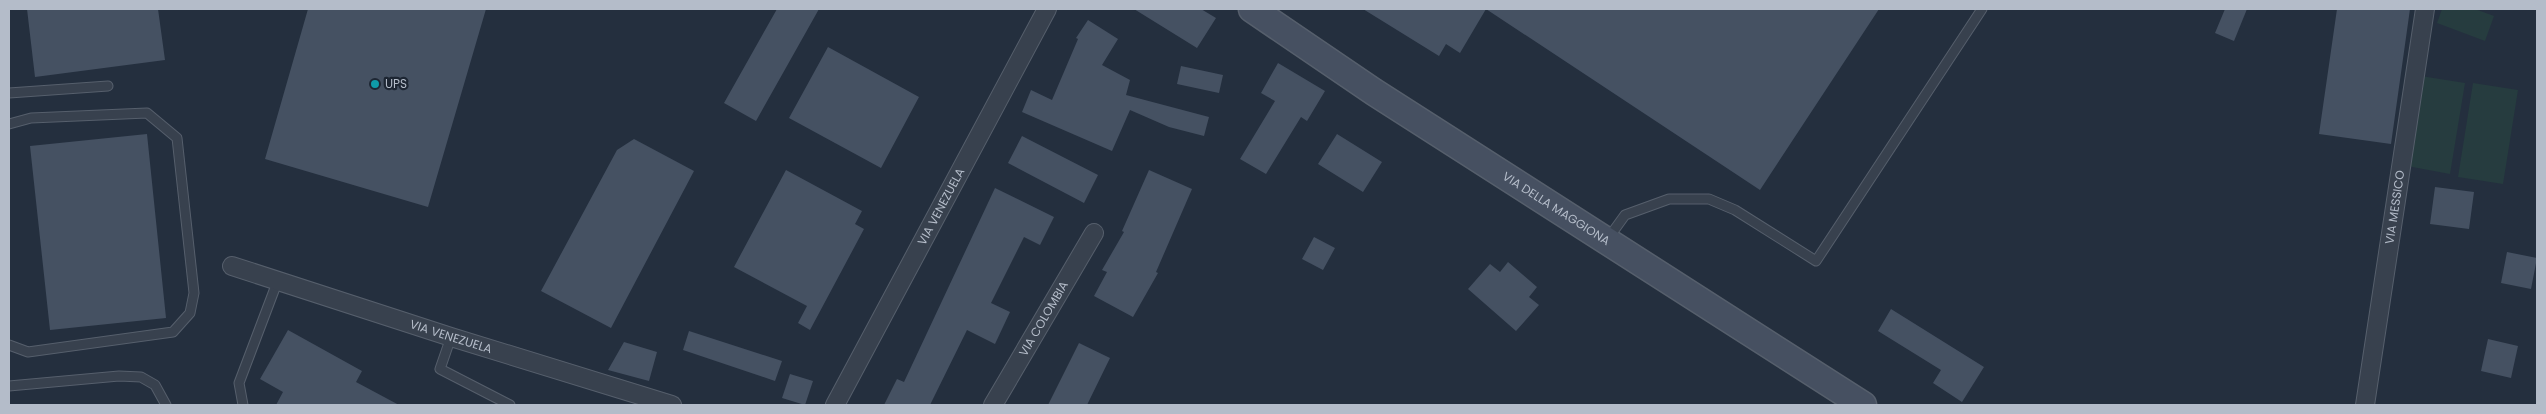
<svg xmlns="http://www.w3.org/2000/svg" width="2546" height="414" font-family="Poppins,sans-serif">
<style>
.green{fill:#263c3f}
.building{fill:#455162}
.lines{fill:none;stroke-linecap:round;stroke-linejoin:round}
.lane-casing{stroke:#565f6c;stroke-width:11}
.street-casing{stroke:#565f6c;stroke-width:20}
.secondary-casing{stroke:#565f6c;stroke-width:29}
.lane{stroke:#38414e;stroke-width:9}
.street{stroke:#38414e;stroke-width:18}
.secondary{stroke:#465061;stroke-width:26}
.culture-dot{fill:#0f9aa8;stroke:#1d2633;stroke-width:2}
.labels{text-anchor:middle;stroke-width:4.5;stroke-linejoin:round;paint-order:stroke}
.poi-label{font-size:12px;fill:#b4bcc9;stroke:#1d2633;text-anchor:start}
.street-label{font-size:12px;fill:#b4bcc9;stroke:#1d2633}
</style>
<rect width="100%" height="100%" fill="#242f3e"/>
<path class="green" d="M2442 9H2475L2494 16 2485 41 2437 23Z
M2421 76 2465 83 2450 174 2407 166Z
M2473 83 2518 90 2503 184 2458 177Z"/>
<path class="building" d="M27 9H158L165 60 35 77Z
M308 9H486L428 207 265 159Z
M777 9H819L756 121 724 103Z
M1134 9H1201L1216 18 1197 48Z
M1363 9H1879L1760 190 1486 9 1460 53 1446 44 1439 56Z
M2225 9H2247L2234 41 2215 33Z
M2337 9H2410L2391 144 2319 134Z
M1088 20 1118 39 1102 65 1130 80 1126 95 1209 117 1204 136 1169 127 1130 110 1112 151 1022 112 1031 90 1052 100 1078 39 1076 38Z
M828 47 919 97 881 168 789 118Z
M1278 63 1325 91 1307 121 1301 117 1266 174 1240 159 1275 101 1261 93Z
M1181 66 1223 75 1219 93 1177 84Z
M147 134 166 318 50 330 30 146Z
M1337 134 1382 162 1363 192 1318 164Z
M1022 136 1098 175 1084 203 1008 163Z
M634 139 694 171 611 328 541 291 617 150Z
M786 170 862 211 855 224 864 229 810 330 798 323 807 306 734 267Z
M1149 170 1192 189 1156 272 1158 273 1133 317 1094 296 1107 272 1102 270 1124 232 1122 231Z
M2435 187 2474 192 2469 229 2430 224Z
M995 188 1054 217 1040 245 1024 237 991 303 1010 312 995 344 967 330 930 405H884L897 379 904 382Z
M1314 237 1335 248 1323 270 1302 259Z
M2507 252 2537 258 2531 289 2501 283Z
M1508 262 1537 287 1529 297 1539 305 1516 331 1468 289 1490 264 1500 272Z
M1891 309 1984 367 1962 402 1933 383 1941 370 1878 331Z
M288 330 362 371 356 382 399 405H276L283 392 260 379Z
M689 331 782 361 775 381 683 350Z
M2488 339 2518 346 2511 378 2481 371Z
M624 342 657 352 649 381 608 370Z
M1079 343 1110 358 1087 405H1048Z
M790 374 813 381 805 405 782 398Z"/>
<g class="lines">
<defs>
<path id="lane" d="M9 93 108 86
M9 124 31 118 147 113 177 138 194 293 190 313 173 332 28 352 9 345
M1607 240 1625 215 1669 199H1709L1735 210 1816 261 1982 9
M451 337 440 369 510 405
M9 386 119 376 141 377 155 385 166 405
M243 405 239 383 278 280"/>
<g id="street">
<path id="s1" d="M232 266 451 337 672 405"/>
<path id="s2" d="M835 405 1047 9"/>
<path id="s3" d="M993 405 1094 233"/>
<path id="s4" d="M2365 405 2425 9"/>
</g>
<g id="secondary">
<path id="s5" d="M1252 9 1374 92 1863 405"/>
</g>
</defs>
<use href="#lane" class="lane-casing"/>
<use href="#street" class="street-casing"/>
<use href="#secondary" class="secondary-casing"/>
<use href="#lane" class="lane"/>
<use href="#street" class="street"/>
<use href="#secondary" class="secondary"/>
</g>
<circle class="culture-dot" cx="375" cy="84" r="5"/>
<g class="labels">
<g class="poi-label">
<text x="385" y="88">UPS</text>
</g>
<g class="street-label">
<text dy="4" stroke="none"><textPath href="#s2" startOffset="225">VIA VENEZUELA</textPath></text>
<text dy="4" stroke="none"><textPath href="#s4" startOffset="200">VIA MESSICO</textPath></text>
<text dy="4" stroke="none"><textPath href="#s5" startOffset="364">VIA DELLA MAGGIONA</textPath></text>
<text dy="4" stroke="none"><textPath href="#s3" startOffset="100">VIA COLOMBIA</textPath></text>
<text dy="4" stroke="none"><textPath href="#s1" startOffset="230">VIA VENEZUELA</textPath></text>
</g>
</g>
<rect width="2546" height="414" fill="none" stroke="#b4bcc9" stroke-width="20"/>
</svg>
